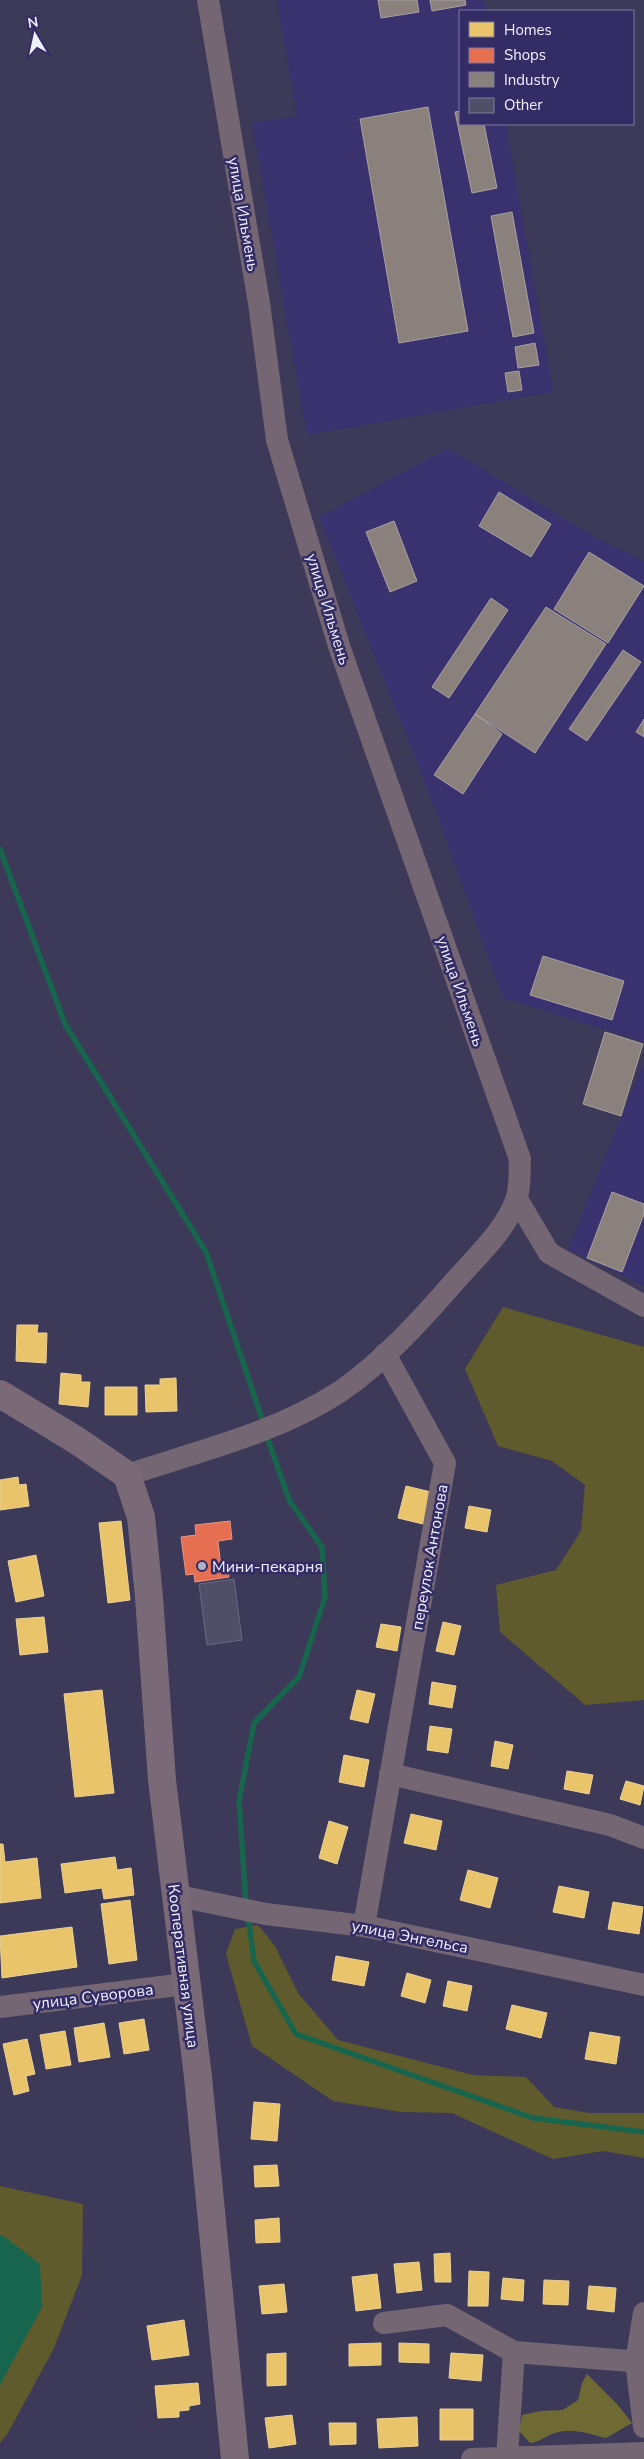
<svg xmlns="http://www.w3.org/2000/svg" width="644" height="2459" font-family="'Nunito Sans',sans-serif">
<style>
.built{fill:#3a326e}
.green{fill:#5f5b2c}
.forest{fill:#6f6a33}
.water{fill:#18654e}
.homes{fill:#e9c46a;stroke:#ebd196}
.shops{fill:#e76f51;stroke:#e99685}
.industry{fill:#8a817c;stroke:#a8a2a3}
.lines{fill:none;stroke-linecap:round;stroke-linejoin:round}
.stream{stroke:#18654e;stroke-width:5.5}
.building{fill:#514e67;stroke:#6a6782}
.street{stroke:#746773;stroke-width:22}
.secondary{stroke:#7a6977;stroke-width:28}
.poi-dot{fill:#b1b0c4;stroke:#332c65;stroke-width:2}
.labels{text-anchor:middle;stroke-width:5;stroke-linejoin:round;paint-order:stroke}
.street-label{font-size:16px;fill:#eff0fe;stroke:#332c65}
.poi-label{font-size:16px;fill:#eff0fe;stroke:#332c65;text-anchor:start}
</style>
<rect width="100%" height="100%" fill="#3d3958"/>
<path class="built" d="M277 0H484L486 11H460V124H506L553 392 307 435 252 123 297 116Z
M448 448 596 538 644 561V1042L503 998 426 785 319 517Z
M644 1061V1286L568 1249Z"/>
<path class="green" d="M503 1307 644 1347V1700L585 1705 500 1632 496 1585 556 1570 581 1531 585 1485 552 1461 498 1446 465 1369Z
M258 1925 275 1946 298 1993 338 2040 473 2075 526 2077 554 2107 589 2113H644V2158L603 2151 553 2159 452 2113 401 2112 333 2101 252 2046 226 1954 235 1929Z
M0 2186 83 2204 82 2275 54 2348 8 2433 0 2443Z"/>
<path class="forest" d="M587 2374 617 2404 632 2423 606 2438C589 2434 572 2427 555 2433 545 2436 540 2442 530 2443L519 2431 522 2415 541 2411 563 2410 578 2400 582 2383Z"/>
<path class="water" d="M2 2235 40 2264 42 2307 0 2385V2236Z"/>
<path class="homes" d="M17 1325H38L37 1333H47L46 1363 16 1361Z
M61 1373 81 1375V1382H90L88 1407 59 1404Z
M176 1378 177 1411 146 1412 145 1385H160V1379Z
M105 1387H137V1415H105Z
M18 1477 19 1485 26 1484 29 1506 0 1510V1480Z
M406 1486 431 1492 423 1524 398 1518Z
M469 1506 491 1510 487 1532 465 1528Z
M121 1521 130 1600 108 1603 99 1523Z
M36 1555 44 1596 16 1602 8 1561Z
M44 1617 48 1652 20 1655 16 1619Z
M443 1622 461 1626 454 1655 436 1651Z
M381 1624 401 1627 397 1651 376 1647Z
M432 1682 456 1686 452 1708 429 1704Z
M102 1690 114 1793 75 1797 64 1694Z
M357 1690 375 1694 368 1723 350 1719Z
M430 1726 452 1729 448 1753 427 1750Z
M495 1741 513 1745 508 1769 491 1766Z
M344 1755 369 1760 364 1787 339 1782Z
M567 1771 593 1775 589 1794 564 1789Z
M626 1781 644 1786 640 1805 620 1799Z
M411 1814 442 1821 436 1850 404 1843Z
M329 1821 348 1827 337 1864 319 1858Z
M0 1844H3L5 1862 37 1858 41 1898 0 1903Z
M115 1857 117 1870 131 1868 134 1895 104 1899 102 1888 65 1893 61 1864Z
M468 1870 498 1878 490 1908 460 1900Z
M559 1886 589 1892 584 1918 553 1912Z
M130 1900 137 1960 109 1964 101 1904Z
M613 1902 643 1907 639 1934 608 1929Z
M72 1927 77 1967 2 1978 0 1936Z
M336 1956 369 1962 364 1986 332 1980Z
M407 1973 431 1980 425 2003 401 1996Z
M448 1981 472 1986 467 2011 443 2006Z
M512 2005 547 2013 541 2038 506 2029Z
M144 2019 149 2050 124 2054 119 2023Z
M104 2023 110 2057 79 2062 74 2028Z
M65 2031 71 2065 46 2069 40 2035Z
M590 2032 620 2037 616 2064 585 2059Z
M27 2039 35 2074 26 2076 29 2091 14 2095 3 2044Z
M254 2102 280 2104 277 2141 251 2139Z
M277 2165 279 2186 255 2187 254 2166Z
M279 2218 280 2242 256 2243 255 2220Z
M450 2253 451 2282H435L434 2254Z
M419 2262 422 2290 397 2293 394 2264Z
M469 2271 489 2272 488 2306H468Z
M377 2274 381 2308 356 2311 352 2277Z
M503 2278 524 2280 523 2301 501 2299Z
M544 2280 569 2281 568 2305 543 2304Z
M284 2284 287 2312 262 2314 259 2286Z
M589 2286 616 2288 614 2312 587 2309Z
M184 2320 189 2355 152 2360 147 2326Z
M381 2343V2365L349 2366V2344Z
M399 2343 429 2344V2363L399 2362Z
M286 2353V2385L267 2386V2354Z
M451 2353 483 2355 481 2381 449 2378Z
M198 2383 200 2404 189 2406V2410L179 2411V2417L158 2418 155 2386Z
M440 2409H473V2440H440Z
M292 2415 296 2444 269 2448 265 2418Z
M417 2417 418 2446 379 2448 377 2419Z
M329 2423H356V2444L330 2445Z"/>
<path class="shops" d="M230 1521 232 1539 218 1541 221 1567 228 1566 229 1577 195 1582 194 1574 186 1575 181 1537 196 1535 195 1525Z"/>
<path class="industry" d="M378 0H417L419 12 381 18Z
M430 0H465L466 5 432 11Z
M428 107 468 331 399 343 360 119Z
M460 111V124H484L497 188 472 193 455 112Z
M512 212 534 333 513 337 491 216Z
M535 343 539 365 518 368 515 347Z
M519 371 522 390 508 392 505 373Z
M499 492 551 524 531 557 479 526Z
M394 521 417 581 390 592 366 532Z
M589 552 644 586 608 643 554 609Z
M491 598 508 610 449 698 432 687Z
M546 607 606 644 535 753 475 714Z
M623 650 641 662 587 741 569 729Z
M475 714 502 734 463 794 434 775Z
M644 719V737L636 732Z
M543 956 624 981 612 1020 530 995Z
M605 1032 643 1044 621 1116 583 1104Z
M612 1192 644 1204V1214L622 1272 587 1258Z"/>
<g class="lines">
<path class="stream" d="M0 849 65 1024 206 1252 264 1425
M246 1904 239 1801 254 1723 299 1677 325 1597 322 1547 289 1500 266 1434
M248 1916 254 1961 296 2034 533 2118 644 2132"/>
</g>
<path class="building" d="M234 1579 242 1640 207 1645 199 1584Z"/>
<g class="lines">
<path class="street" d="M517 1199 549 1253 644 1306
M127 1475C199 1451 277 1433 341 1391 384 1361 421 1320 455 1281 477 1256 505 1231 516 1200 521 1188 519 1171 520 1159L340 649 277 440 259 303 208 0
M390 1774 610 1825 644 1838
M174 1895 266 1914 364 1926 644 1985
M364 1926 445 1463 385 1354
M0 2007 185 1984
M644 2313 636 2362 644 2427
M384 2323 447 2315 514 2352 644 2362
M507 2457 514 2352
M472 2459 644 2453"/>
<path class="secondary" d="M0 1394 76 1440 127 1475 141 1517 149 1597 162 1780 198 2077 235 2459"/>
</g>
<circle class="poi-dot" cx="202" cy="1566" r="5"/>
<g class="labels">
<g class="street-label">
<text transform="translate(244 214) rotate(80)" y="6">улица Ильмень</text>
<text transform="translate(329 609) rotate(73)" y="6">улица Ильмень</text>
<text transform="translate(461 991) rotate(71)" y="6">улица Ильмень</text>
<text transform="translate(429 1557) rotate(-80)" y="6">переулок Антонова</text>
<text transform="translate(410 1936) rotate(11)" y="6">улица Энгельса</text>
<text transform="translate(184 1966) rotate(83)" y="6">Кооперативная улица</text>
<text transform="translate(93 1996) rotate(-7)" y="6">улица Суворова</text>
</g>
<g class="poi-label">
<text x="212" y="1572">Мини-пекарня</text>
</g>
</g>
<rect x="459" y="10" width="175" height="115" fill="#332c65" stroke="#7e7aa2"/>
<rect x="469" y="22" width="25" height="15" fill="#e9c46a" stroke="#7e7aa2"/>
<text x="504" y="35" font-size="15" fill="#eff0fe">Homes</text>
<rect x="469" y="48" width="25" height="15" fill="#e76f51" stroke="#7e7aa2"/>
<text x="504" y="60" font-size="15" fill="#eff0fe">Shops</text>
<rect x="469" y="72" width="25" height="15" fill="#8a817c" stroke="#7e7aa2"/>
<text x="504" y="85" font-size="15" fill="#eff0fe">Industry</text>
<rect x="469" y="98" width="25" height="15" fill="#514e67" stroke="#7e7aa2"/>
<text x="504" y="110" font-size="15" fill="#eff0fe">Other</text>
<g transform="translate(35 35) rotate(351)" stroke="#332c65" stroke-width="4" paint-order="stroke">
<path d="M0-4L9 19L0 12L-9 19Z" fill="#eff0fe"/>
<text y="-8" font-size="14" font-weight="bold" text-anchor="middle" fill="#eff0fe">N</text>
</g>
</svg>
